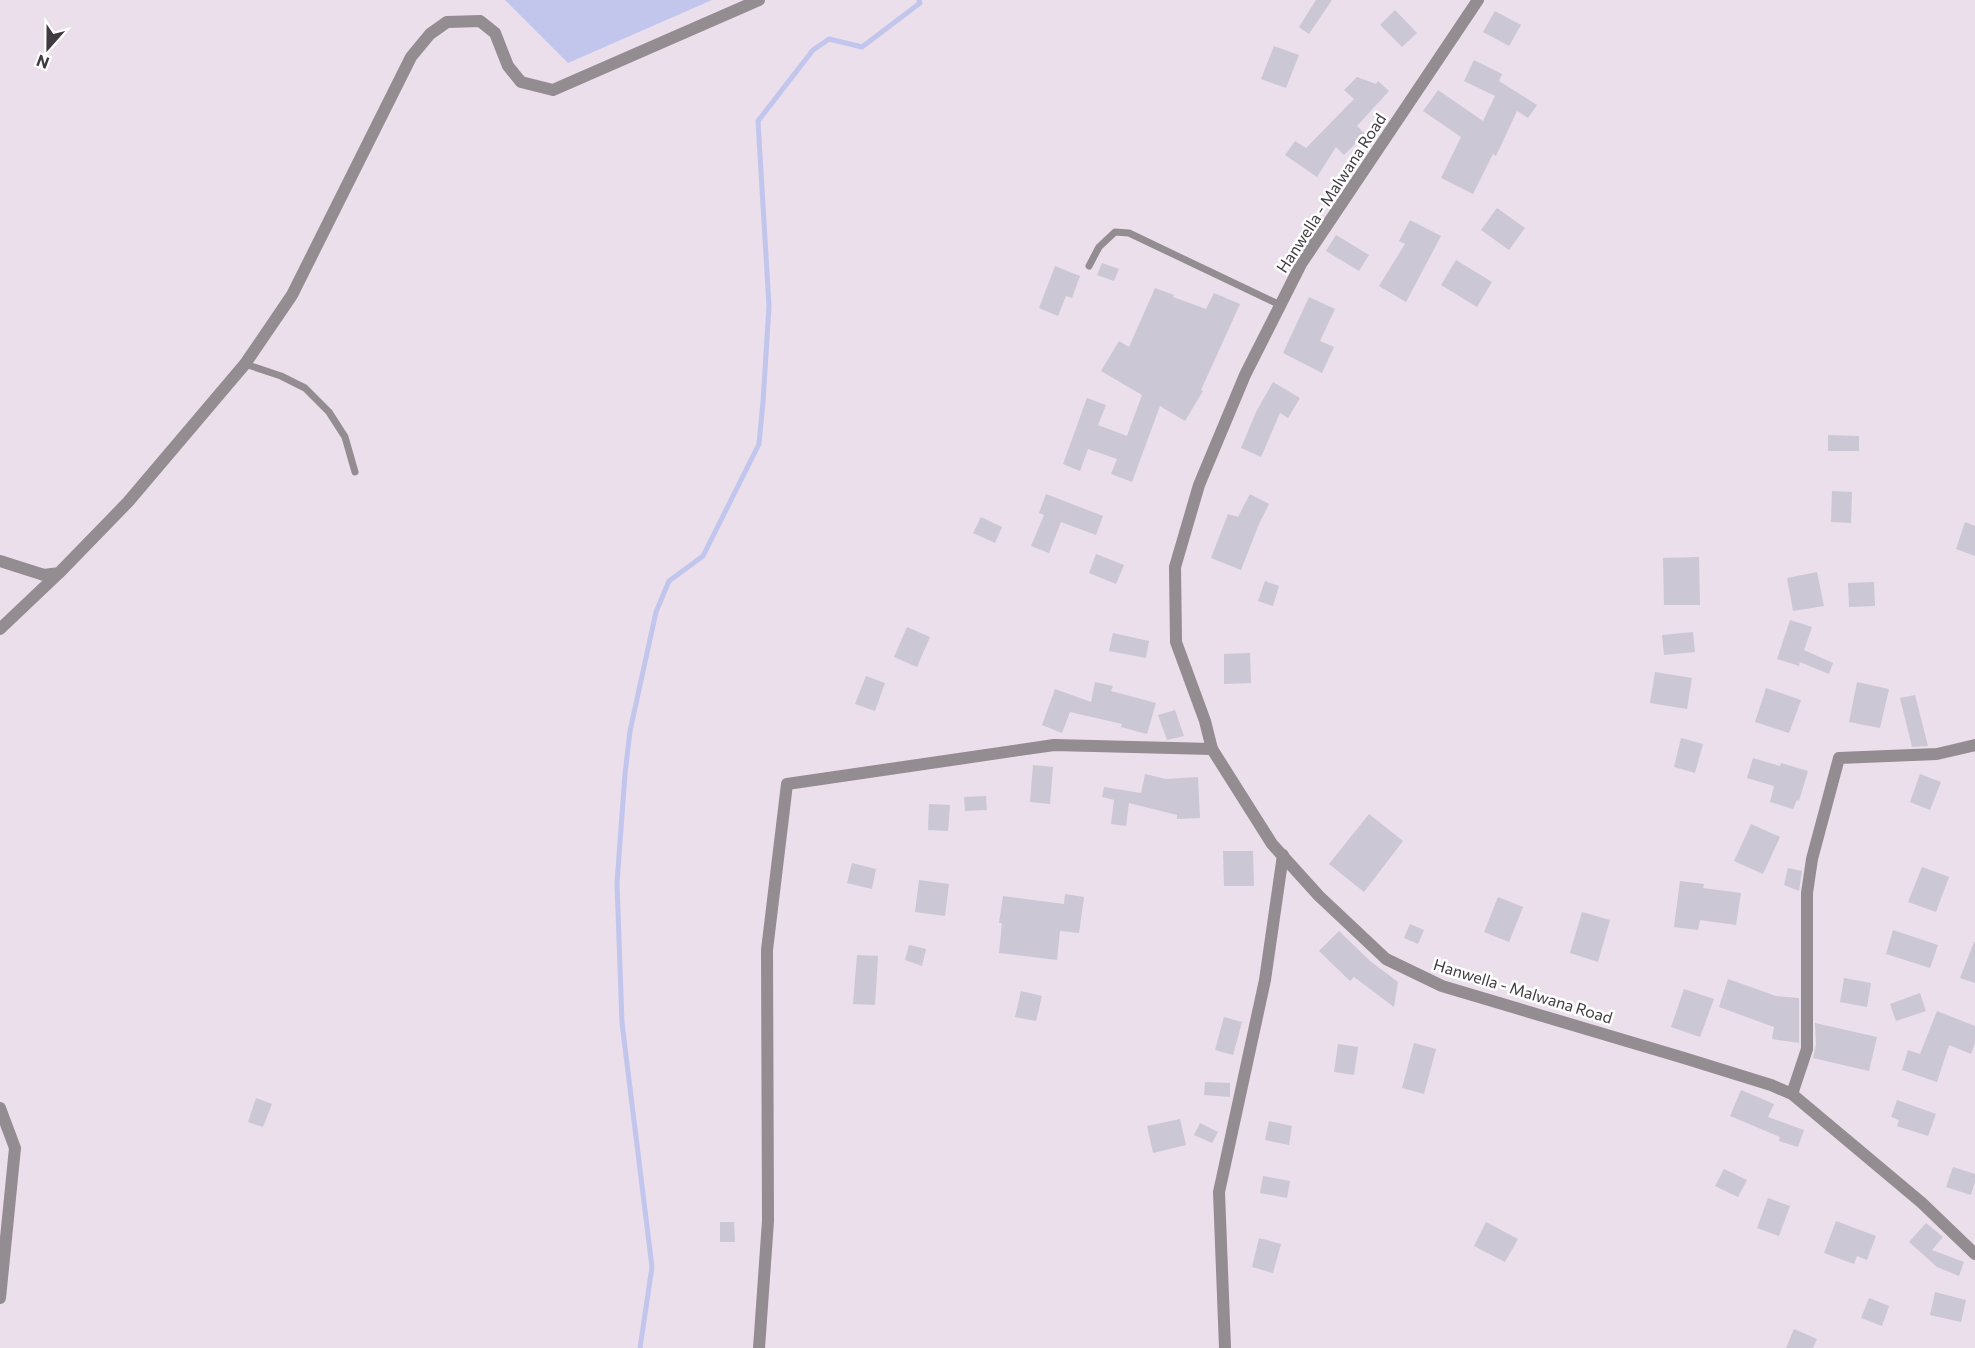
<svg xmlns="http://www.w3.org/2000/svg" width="1975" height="1348" font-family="Commissioner,sans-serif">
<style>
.water{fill:#c2c5ec}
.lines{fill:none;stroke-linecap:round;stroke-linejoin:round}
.stream{stroke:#c2c5ec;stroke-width:5}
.building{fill:#ccc7d5}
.service{stroke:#938c90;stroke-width:7}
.minor{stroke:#938c90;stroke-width:12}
.tertiary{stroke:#938c90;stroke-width:12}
.labels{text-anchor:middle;stroke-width:5;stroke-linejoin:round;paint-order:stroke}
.street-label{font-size:16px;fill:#403b40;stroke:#fff}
</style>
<rect width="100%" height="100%" fill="#eadfeb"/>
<path class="water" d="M505 0H712L568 63Z"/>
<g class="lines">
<path class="stream" d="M640 1348 652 1267 622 1023 617 883 625 774 630 731 656 612 669 581 703 556 759 444 763 402 769 306 758 121 813 50 829 39 862 47 920 3 919 0"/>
</g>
<path class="building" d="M1316 0H1332L1309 34 1299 27Z
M1395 10 1417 33 1402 47 1380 25Z
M1495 11 1521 25 1509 46 1483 32Z
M1274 46 1299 55 1286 88 1261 79Z
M1474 60 1502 74 1499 81 1537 105 1528 118 1517 111 1496 156 1493 154 1473 194 1441 178 1461 137 1423 111 1438 90 1483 121 1495 96 1464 81Z
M1357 77 1376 84 1378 81 1389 91 1357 126 1365 134 1344 155 1336 147 1317 177 1285 155 1295 141 1306 148 1354 99 1344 90Z
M1497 208 1525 228 1509 250 1481 230Z
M1410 220 1441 236 1406 302 1379 286 1405 244 1399 241Z
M1336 235 1369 255 1359 271 1326 251Z
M1456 260 1492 282 1477 307 1441 285Z
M1102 263 1119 269 1114 281 1097 275Z
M1055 266 1080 276 1072 298 1066 296 1058 316 1039 308Z
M1155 288 1174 295 1173 297 1206 309 1214 293 1240 304 1201 390 1203 391 1185 421 1160 406 1132 482 1111 474 1117 459 1088 449 1080 471 1063 464 1087 398 1106 405 1098 425 1127 436 1142 395 1101 371 1119 341 1129 347Z
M1309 297 1335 309 1320 341 1334 347 1322 373 1283 353Z
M1273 382 1300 398 1288 418 1280 413 1261 457 1241 448 1256 412Z
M1828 435 1859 436V451H1828Z
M1832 491 1852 492 1851 523 1831 522Z
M1046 494 1103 516 1096 535 1061 522 1049 553 1031 546 1044 515 1039 513Z
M1250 494 1269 504 1259 524 1241 570 1211 558 1228 514 1238 517Z
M981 517 1002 527 995 543 973 533Z
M1965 522 1975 526V556L1956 549Z
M1096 554 1124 565 1116 584 1089 573Z
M1699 557 1700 605H1664L1663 558Z
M1817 572 1824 606 1793 611 1787 578Z
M1265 581 1279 586 1273 606 1258 601Z
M1874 582 1875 606 1849 607 1848 583Z
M1790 620 1812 627 1804 650 1833 663 1829 674 1800 662 1799 666 1777 659Z
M907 627 930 637 917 667 894 657Z
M1693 632 1695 652 1664 655 1662 635Z
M1113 633 1149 641 1146 658 1109 651Z
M1250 653 1251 683 1224 684V654Z
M1655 672 1692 678 1687 709 1650 703Z
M866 676 885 683 875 711 855 704Z
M1095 682 1113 686 1111 691 1156 703 1147 734 1121 727 1122 724 1070 712 1062 733 1042 725 1055 689 1091 702Z
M1857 682 1889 689 1880 728 1849 722Z
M1766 688 1801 700 1789 733 1755 722Z
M1915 695 1928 746 1912 747 1900 698Z
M1175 710 1184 736 1167 740 1158 715Z
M1681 738 1703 744 1695 773 1674 767Z
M1753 758 1780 766 1781 763 1808 771 1799 801 1797 800 1793 809 1770 802 1774 786 1747 778Z
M1033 765 1053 767 1050 804 1030 802Z
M1145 774 1166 779 1198 777 1200 818 1177 819V815L1129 803 1126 826 1111 824 1114 800 1102 797 1104 787 1141 793Z
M1920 774 1941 782 1930 810 1910 802Z
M986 796 987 810 965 811 964 797Z
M929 804 950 805 948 831 928 830Z
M1369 814 1403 841 1364 892 1329 864Z
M1751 824 1780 837 1763 874 1734 861Z
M1223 851H1253L1254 886H1224Z
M852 863 876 869 872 889 847 883Z
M1922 867 1949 877 1936 912 1908 902Z
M1788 868 1802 871 1799 891 1784 885Z
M919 880 949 884 945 916 915 912Z
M1680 881 1704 884 1703 888 1741 893 1736 925 1700 920 1698 930 1674 927Z
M1065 894 1084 897 1079 933 1060 931 1057 960 999 953 1002 923H999L1003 896 1064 904Z
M1498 897 1523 907 1509 942 1484 932Z
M1582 912 1610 920 1598 962 1570 953Z
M1410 924 1424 930 1418 944 1404 938Z
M1893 930 1938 945 1930 968 1886 954Z
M1339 931 1370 961 1398 982 1394 1007 1354 977 1350 981 1319 951Z
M1974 942H1975V983L1960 978Z
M909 945 926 949 922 966 905 960Z
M857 955 878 956 875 1005 853 1004Z
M1844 978 1871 983 1867 1007 1840 1002Z
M1728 979 1776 996 1799 998V1043L1772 1039 1774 1027 1719 1007Z
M1684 989 1714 999 1700 1037 1671 1027Z
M1021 991 1042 996 1036 1021 1015 1017Z
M1920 993 1926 1011 1896 1021 1890 1004Z
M1937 1011 1975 1026V1043L1971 1054 1949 1045 1937 1082 1902 1070 1908 1050 1920 1054Z
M1224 1017 1242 1022 1233 1055 1215 1050Z
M1815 1023 1877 1037 1869 1071 1813 1058 1816 1045Z
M1414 1043 1436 1049 1424 1094 1402 1088Z
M1338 1044 1358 1047 1354 1075 1334 1072Z
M1205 1082 1230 1083V1097L1204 1095Z
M1741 1090 1774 1104 1768 1117 1804 1130 1798 1147 1779 1141 1780 1137 1730 1116Z
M256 1098 272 1104 263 1127 248 1122Z
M1897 1100 1936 1114 1928 1136 1897 1126 1899 1120 1891 1117Z
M1180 1119 1186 1145 1153 1153 1147 1126Z
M1269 1121 1292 1126 1289 1145 1265 1140Z
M1200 1123 1218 1132 1212 1143 1194 1135Z
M1953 1167 1975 1174V1182L1971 1195 1946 1187Z
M1724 1169 1747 1180 1738 1197 1715 1186Z
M1263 1176 1290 1181 1287 1198 1260 1193Z
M1768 1198 1790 1206 1779 1236 1757 1228Z
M1836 1221 1876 1236 1867 1260 1857 1256 1854 1264 1824 1253Z
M720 1222H734L735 1242H720Z
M1486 1222 1518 1239 1505 1262 1474 1246Z
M1926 1223 1943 1237 1932 1250 1964 1262 1959 1276 1937 1267 1909 1242Z
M1259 1238 1281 1244 1273 1273 1252 1267Z
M1935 1292 1966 1300 1961 1322 1930 1315Z
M1869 1298 1889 1306 1882 1326 1861 1318Z
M1794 1329 1817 1339 1813 1348H1786Z"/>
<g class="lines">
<path class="service" d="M1089 266 1099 247 1115 232 1129 233 1280 305
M245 364 281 376 305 388 329 412 345 437 355 472"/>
<path class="minor" d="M0 561 44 575 59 573 128 502 245 364 292 295 411 57 430 34 447 22 480 21 495 33 508 66 521 82 553 90 759 0
M0 629 59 573
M1792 1094 1807 1049V893L1812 859 1839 758 1937 754 1975 745
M0 1108 15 1148 0 1298
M759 1348 768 1221 767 950 787 784 1054 745 1212 749
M1225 1348 1219 1192 1265 980 1283 855"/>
<path class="tertiary" d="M1478 0 1301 264 1245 375 1199 485 1175 567 1176 642 1205 721 1212 749 1272 844 1319 896 1386 959 1442 986 1684 1058 1771 1085 1792 1094 1922 1203 1975 1254"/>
</g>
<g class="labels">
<g class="street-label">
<text transform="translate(1331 193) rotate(-57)" y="6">Hanwella - Malwana Road</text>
<text transform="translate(1523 991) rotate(17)" y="6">Hanwella - Malwana Road</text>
</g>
</g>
<g transform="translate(48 48) rotate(201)" stroke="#ffffff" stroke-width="4.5" paint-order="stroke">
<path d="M0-4.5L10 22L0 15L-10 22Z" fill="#403b40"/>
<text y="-9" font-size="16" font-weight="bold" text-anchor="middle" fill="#403b40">N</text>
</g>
</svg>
